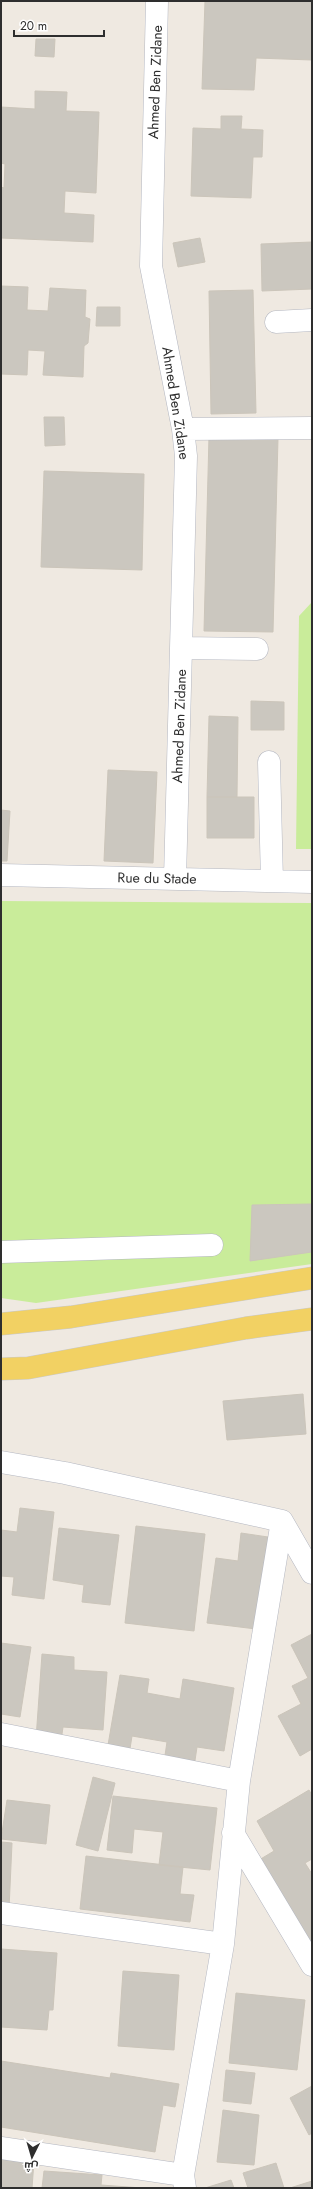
<svg xmlns="http://www.w3.org/2000/svg" width="313" height="2189" font-family="Jost,Cairo,sans-serif">
<style>
.pitch{fill:#c9ec9a}
.building{fill:#cbc7bf;stroke:#cbc5ba}
.lines{fill:none;stroke-linecap:round;stroke-linejoin:round}
.minor-casing{stroke:#b4b7c1;stroke-width:23}
.major-casing{stroke:#c9c9c9;stroke-width:23}
.minor{stroke:#fff;stroke-width:22}
.major{stroke:#f2d163;stroke-width:22}
.labels{text-anchor:middle;stroke-width:3;stroke-linejoin:round;paint-order:stroke}
.street-label{font-size:14px;fill:#2e2e2e;stroke:#fff}
</style>
<rect width="100%" height="100%" fill="#efe9e1"/>
<path class="pitch" d="M312 602V849H296L299 616Z
M1 901 312 903V1264L36 1303 1 1298Z"/>
<path class="building" d="M205 1H312V60L256 58 254 90 202 89Z
M36 39H55L54 57 35 56Z
M35 91 67 92 66 111 99 112 96 193 65 191 64 213 94 215 93 242 1 238V187L4 188 5 164 1 163V107L35 109Z
M221 116H242L241 129 263 130 262 157H253L251 198 191 196 193 128 221 129Z
M200 238 205 262 178 267 173 243Z
M312 242V289L262 291 261 244Z
M1 286 28 287 27 310 48 311 50 288 86 290 85 317 90 319 88 343 84 346 83 377 43 375 45 351 28 350 27 375 1 374Z
M253 290 256 413 211 414 209 291Z
M97 307H120V326H96Z
M44 417H64L65 445 45 446Z
M209 436 278 438 273 632 204 631Z
M44 471 144 474 142 570 41 567Z
M251 701 284 702V730H251Z
M209 716 238 717 237 797H207Z
M108 770 157 772 153 863 104 861Z
M207 797H254V838H207Z
M1 810 10 811 7 861H1Z
M312 1204V1252L250 1261 252 1205Z
M303 1394 306 1434 227 1440 223 1401Z
M20 1508 54 1512 44 1599 12 1595 14 1577 1 1576V1530L17 1532Z
M136 1526 205 1534 194 1631 125 1623Z
M59 1528 119 1535 110 1605 82 1602 84 1585 53 1580Z
M241 1533 268 1537 256 1629 207 1623 216 1558 238 1561Z
M312 1634V1749L300 1756 278 1716 301 1704 292 1686 308 1678 291 1645Z
M1 1643 31 1647 20 1717 1 1714Z
M42 1654 74 1657V1670L107 1672 103 1730 63 1727 61 1741 36 1739Z
M120 1675 149 1679 147 1693 180 1699 183 1679 234 1688 224 1751 197 1747 194 1767 164 1762 167 1742 132 1736 129 1755 107 1751Z
M93 1777 115 1783 98 1851 76 1845Z
M309 1790 312 1795V1859L305 1863 312 1874V1960L254 1863 274 1851 257 1821Z
M113 1796 217 1808 210 1870 159 1865 163 1832 134 1829 132 1853 107 1850Z
M7 1800 50 1805 46 1844 1 1839Z
M1 1842 12 1843 9 1909H1Z
M86 1856 183 1867 180 1894 194 1895 190 1922 80 1909Z
M1 1949 57 1953 53 2010H49L47 2030 1 2027Z
M123 1971 179 1975 174 2050 118 2046Z
M236 1993 305 2000 297 2070 229 2063Z
M1 2061 110 2078 111 2073 179 2084 175 2107 163 2105 155 2152 1 2127Z
M226 2070 255 2073 251 2104 223 2101Z
M312 2086V2133L309 2135 290 2098Z
M223 2110 259 2115 254 2165 217 2162Z
M1 2159 34 2161 32 2188H1Z
M276 2163 284 2188H248L243 2173Z
M44 2171 102 2175 101 2185 142 2188H42Z
M231 2180 234 2188H205Z
M312 2181V2188H290Z"/>
<g class="lines">
<defs>
<path id="minor" d="M157 1 151 266 183 429 186 456 175 879
M276 322 312 320
M183 429 312 428
M181 648 257 649
M269 762 272 881
M1 875 312 882
M1 1252 212 1245
M1 1462 65 1473 282 1521 312 1573
M1 1734 239 1781
M233 1833 312 1965
M1 1913 223 1944
M1 2148 183 2175
M185 2188 183 2175 223 1944 239 1781 282 1521"/>
<path id="major" d="M1 1324 71 1317 312 1278
M1 1369 28 1368 246 1328 312 1319"/>
</defs>
<use href="#minor" class="minor-casing"/>
<use href="#major" class="major-casing"/>
<use href="#minor" class="minor"/>
<use href="#major" class="major"/>
</g>
<g class="labels">
<g class="street-label">
<text transform="translate(155 82) rotate(-88)" y="5">Ahmed Ben Zidane</text>
<text transform="translate(176 403) rotate(81)" y="5">Ahmed Ben Zidane</text>
<text transform="translate(179 726) rotate(-88)" y="5">Ahmed Ben Zidane</text>
<text transform="translate(157 878) rotate(1)" y="5">Rue du Stade</text>
</g>
</g>
<rect width="313" height="2189" fill="none" stroke="#2e2e2e" stroke-width="4"/>
<g transform="translate(32 2157) rotate(185)" stroke="#ffffff" stroke-width="3" paint-order="stroke">
<path d="M0-3L7 15L0 10L-7 15Z" fill="#2e2e2e"/>
<text y="-6" font-size="11" font-weight="bold" text-anchor="middle" fill="#2e2e2e">ش</text>
</g>
<path d="M14 30v6h90v-6" fill="none" stroke="#2e2e2e" stroke-width="2"/>
<text x="20" y="30" font-size="12" fill="#2e2e2e" stroke="#ffffff" stroke-width="3" paint-order="stroke">20 m</text>
</svg>
